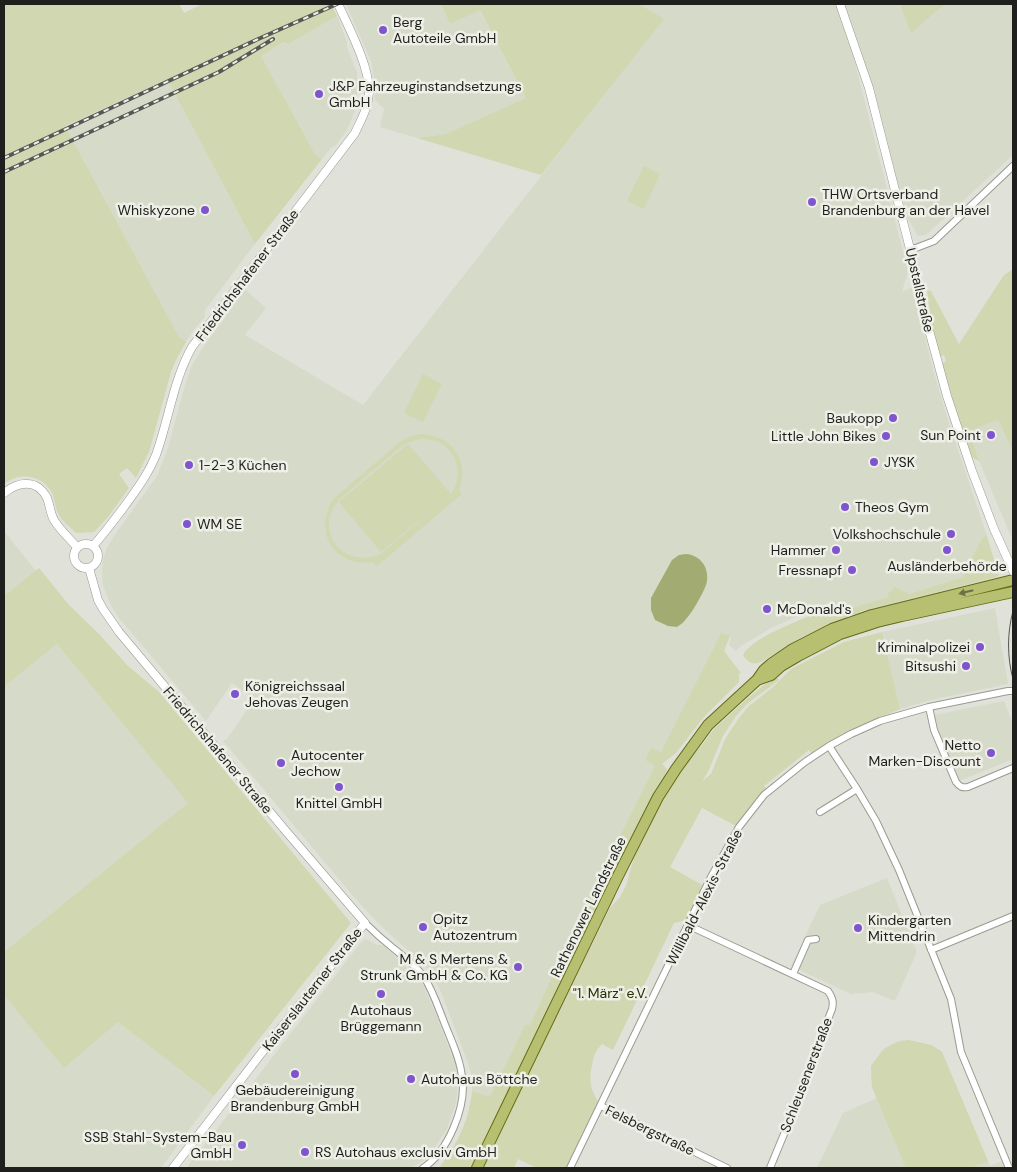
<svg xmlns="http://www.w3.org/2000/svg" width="1017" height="1172" font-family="'DM Sans',sans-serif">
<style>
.built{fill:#d6dac9}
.green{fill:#d0d7b1;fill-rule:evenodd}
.water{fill:#a2ab71}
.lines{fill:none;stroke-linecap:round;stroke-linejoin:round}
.minor-casing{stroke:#999b92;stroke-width:8}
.tertiary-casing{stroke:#999b92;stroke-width:9}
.primary-casing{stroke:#636b15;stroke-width:12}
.minor{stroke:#fff;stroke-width:6}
.tertiary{stroke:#fff;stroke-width:8}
.primary{stroke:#b7bf70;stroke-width:10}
.tram{stroke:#575853;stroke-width:1}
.rail-casing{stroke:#575853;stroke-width:4}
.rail{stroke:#eeefe6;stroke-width:2;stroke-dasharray:5.5;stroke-linecap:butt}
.oneway{fill:#6b7046}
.poi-dot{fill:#7f55cf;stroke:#eeefe6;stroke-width:2}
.labels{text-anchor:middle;stroke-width:5;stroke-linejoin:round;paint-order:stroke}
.poi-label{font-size:14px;fill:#1f201d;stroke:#eeefe6;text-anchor:start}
.street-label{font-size:14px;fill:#1f201d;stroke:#eeefe6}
.park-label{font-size:14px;fill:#292e00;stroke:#eeefe6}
</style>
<rect width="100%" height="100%" fill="#e0e2d9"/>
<path class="built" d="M346 4H441L450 24 479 9 526 98 446 134 417 138 380 127 384 109 375 100V83L371 61Z
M639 4H900L912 32 945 4H1013V155L926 235 918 236 909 221 869 88 859 57 854 59 908 271 902 292 912 287 934 373 948 420 987 536 982 538 963 577 909 594 890 597 842 611 840 606 828 603 771 628 741 646 736 651 729 645 731 637 721 633 661 752 651 749 645 760 655 766 569 939 530 1025H525L491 1095 487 1096 472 1091 471 1073 468 1063 441 992 431 973 424 965 381 926 359 903 223 741 227 739 254 699 232 683 206 721 119 618 112 607 103 586 102 573 103 559 107 548 114 536 157 476 168 448 185 385 192 365 200 352 245 289 266 308 245 335 363 405 663 19Z
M337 16 347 42V48L357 72 358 88 354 107 356 108 347 130 336 145 331 148 322 159 315 154 261 56 285 42 288 44Z
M167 79 255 244 205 310V317L192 332 186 342 179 337 65 126Z
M998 420 1013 451V541L979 461 969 431Z
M4 531 36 571 4 596Z
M995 608 1008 684 931 700 900 709 882 632Z
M57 644 188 803 4 952V687Z
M1004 701 1013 724V759L959 781 938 732 934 715Z
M887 878 917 952 895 1001 872 992 851 994 791 966 820 905Z
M366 939 377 945H383L416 976 424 987 435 1012 454 1061 458 1080 457 1097 455 1106 447 1129 432 1152 423 1161 411 1168H188L189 1164 217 1129 362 941Z
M4 995 64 1067 118 1022 214 1096 161 1168H4Z
M908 1040 931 1045 942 1052 990 1166 1007 1159 1011 1168H817L843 1113 877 1098 872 1087 871 1066 883 1049 898 1041Z"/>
<path class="green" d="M4 4H179L184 13 202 4H331L337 16 288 44 284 42 261 56 315 154 322 159 255 244 167 79 65 126 179 337 186 342 176 360 171 372 149 452 136 478 127 468 119 474 129 488 108 517 94 532 76 533C70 527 63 522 59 515 55 508 55 500 52 493 42 474 19 472 4 484Z
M441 4H639L664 19 541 175 417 138 446 134 526 98 480 10 450 24Z
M900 4H945L911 33Z
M644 166 660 174 644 209 627 201Z
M1013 269V449H1012L998 420 969 431 979 461 973 458 971 454C961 424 950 395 941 365L946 361 944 355 939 357 931 321 927 290 931 291 959 344 1004 275Z
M423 374 442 384 423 422 404 413Z
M421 434C452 435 470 461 459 490L462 494 377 566 373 562C365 563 357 563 350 560 323 550 319 520 334 498L400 442 406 438ZM420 439C451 437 467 467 452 493L451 494 408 444 339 502 381 552 451 494 381 554C340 571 311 526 342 497L403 445 412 441Z
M987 536 994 560 999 572V575L997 577 862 611 802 637 761 662C753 665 748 663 743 655 751 636 819 612 840 606L842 611 889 597 888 592 892 591 894 587 909 594 963 577 982 538Z
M39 568 69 605 100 635 127 665 159 692 351 923 214 1096 118 1022 64 1068 4 995V952L188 803 57 644 4 687V596Z
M882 632 900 709C870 722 838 733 812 754L809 750 764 786 766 789 748 809 736 826 702 808 670 867 704 886 687 920 674 923 613 1050 602 1044C595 1052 594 1055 592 1065 589 1081 590 1089 599 1103L566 1168H537L518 1159 514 1168H480L530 1071 610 908 620 897 626 886 634 857 664 798 682 768 699 749 715 728 749 697 775 676 779 680 747 704 736 716 723 736 708 772 702 781 711 774 725 739 739 718 749 706 772 688 791 669 844 642Z
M721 633 730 636 724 651 741 673 739 674V682L703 718 676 753 662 764 667 769 665 776 652 797 471 1168H445L440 1166C457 1146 470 1117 472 1091L487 1096 491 1095 525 1025H530L569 939 655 766 645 760 651 748 661 752Z
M908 1040 931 1045 942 1052 988 1161 971 1168H906L872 1087 871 1066C883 1050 887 1044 908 1040Z"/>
<path class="water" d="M686 554C700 555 709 567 707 581 706 589 692 613 686 619 684 622 680 625 677 627L668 626 655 620 651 610V598L672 560 679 555Z"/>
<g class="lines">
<defs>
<path id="minor" d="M910 249 916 248 934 241 1013 166
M929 707 934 730 956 782C960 787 962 788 968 787L1013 768
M829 746 857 789 876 821 899 870 951 999 961 1052 1009 1168
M820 812 857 789
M365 923C374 932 383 940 393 948 404 957 416 966 424 977 433 991 438 1007 444 1022 451 1040 460 1058 462 1077 467 1106 448 1152 423 1168
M689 924 696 929 828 991C832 997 834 1001 832 1009L784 1134 770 1168
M931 950 1013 916
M793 974 808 940 816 939
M601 1106 727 1168
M570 1168 711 877 739 827 764 795 805 762 829 746 851 734 880 721 929 707 1008 691H1013"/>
<path id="tertiary" d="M840 4 869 88 910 249 926 319 947 396 972 471 994 529 1013 571
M4 493C18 482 37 478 47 498 50 505 50 513 54 520 60 530 69 538 77 547
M74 556a12 12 0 1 1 24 0a12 12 0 1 1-24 0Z
M93 546C104 534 114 520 124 507 136 490 148 475 156 455 169 419 173 381 192 347L355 133C361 120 368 108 369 93 370 67 349 28 338 4
M89 568 98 600 103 609 119 632 285 830 365 923 270 1042 173 1168"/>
<path id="primary" d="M757 680 771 675 781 666 798 656 840 634 877 622 902 616 1013 592
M477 1168 618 876 658 797 676 769 708 725 757 680 764 670 771 664 793 649 832 629 872 615 1013 580"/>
</defs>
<use href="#minor" class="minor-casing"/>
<use href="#tertiary" class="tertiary-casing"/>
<use href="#primary" class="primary-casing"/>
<use href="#minor" class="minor"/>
<use href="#tertiary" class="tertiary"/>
<use href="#primary" class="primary"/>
<path class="tram" d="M1013 611C1007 633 1007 657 1013 679"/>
<defs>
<path id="rail" d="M4 158 256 40 337 4
M4 172 219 72 273 39"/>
</defs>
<use href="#rail" class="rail-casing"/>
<use href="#rail" class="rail"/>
</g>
<defs><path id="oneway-solid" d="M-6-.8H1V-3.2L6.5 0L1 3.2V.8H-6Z" transform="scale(1.25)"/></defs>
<use class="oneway" href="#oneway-solid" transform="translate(966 592) rotate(166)"/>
<g class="poi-dot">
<circle cx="383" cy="30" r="5"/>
<circle cx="319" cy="94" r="5"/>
<circle cx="812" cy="202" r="5"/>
<circle cx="205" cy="210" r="5"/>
<circle cx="893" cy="418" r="5"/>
<circle cx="991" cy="435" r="5"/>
<circle cx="886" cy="436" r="5"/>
<circle cx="874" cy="462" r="5"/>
<circle cx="189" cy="465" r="5"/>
<circle cx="845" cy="507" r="5"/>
<circle cx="187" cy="524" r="5"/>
<circle cx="951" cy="534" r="5"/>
<circle cx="836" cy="550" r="5"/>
<circle cx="947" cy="550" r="5"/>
<circle cx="852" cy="570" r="5"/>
<circle cx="767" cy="609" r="5"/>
<circle cx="980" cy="647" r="5"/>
<circle cx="966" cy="666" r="5"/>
<circle cx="235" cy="694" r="5"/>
<circle cx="991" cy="753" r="5"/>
<circle cx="281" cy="763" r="5"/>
<circle cx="339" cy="787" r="5"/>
<circle cx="423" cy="927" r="5"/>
<circle cx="858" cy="928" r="5"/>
<circle cx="518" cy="967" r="5"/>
<circle cx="381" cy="994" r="5"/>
<circle cx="295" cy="1074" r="5"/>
<circle cx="411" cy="1079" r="5"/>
<circle cx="242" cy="1145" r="5"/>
<circle cx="305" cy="1152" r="5"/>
</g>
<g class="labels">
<g class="poi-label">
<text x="393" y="27">Berg<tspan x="393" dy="16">Autoteile GmbH</tspan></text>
<text x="329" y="91">J&amp;P Fahrzeuginstandsetzungs<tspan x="329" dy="16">GmbH</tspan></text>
<text x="822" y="199">THW Ortsverband<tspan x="822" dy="16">Brandenburg an der Havel</tspan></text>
<text x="195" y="215" text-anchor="end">Whiskyzone</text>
<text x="883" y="423" text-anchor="end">Baukopp</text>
<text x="981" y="440" text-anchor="end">Sun Point</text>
<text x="876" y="441" text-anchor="end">Little John Bikes</text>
<text x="884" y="467">JYSK</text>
<text x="199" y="470">1-2-3 Küchen</text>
<text x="855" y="512">Theos Gym</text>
<text x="197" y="529">WM SE</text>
<text x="941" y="539" text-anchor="end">Volkshochschule</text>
<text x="826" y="555" text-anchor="end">Hammer</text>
<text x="947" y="571" text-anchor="middle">Ausländerbehörde</text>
<text x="842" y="575" text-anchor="end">Fressnapf</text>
<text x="777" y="614">McDonald's</text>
<text x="970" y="652" text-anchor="end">Kriminalpolizei</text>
<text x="956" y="671" text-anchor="end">Bitsushi</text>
<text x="245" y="691">Königreichssaal<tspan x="245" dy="16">Jehovas Zeugen</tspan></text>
<text x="981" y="750" text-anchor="end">Netto<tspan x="981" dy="16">Marken-Discount</tspan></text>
<text x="291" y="760">Autocenter<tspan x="291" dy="16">Jechow</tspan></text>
<text x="339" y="808" text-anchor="middle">Knittel GmbH</text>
<text x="433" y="924">Opitz<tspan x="433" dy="16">Autozentrum</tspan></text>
<text x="868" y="925">Kindergarten<tspan x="868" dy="16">Mittendrin</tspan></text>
<text x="508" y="964" text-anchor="end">M &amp; S Mertens &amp;<tspan x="508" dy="16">Strunk GmbH &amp; Co. KG</tspan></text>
<text x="381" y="1015" text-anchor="middle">Autohaus<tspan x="381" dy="16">Brüggemann</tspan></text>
<text x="421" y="1084">Autohaus Böttche</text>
<text x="295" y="1095" text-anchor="middle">Gebäudereinigung<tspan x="295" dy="16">Brandenburg GmbH</tspan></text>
<text x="232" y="1142" text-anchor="end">SSB Stahl-System-Bau<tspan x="232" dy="16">GmbH</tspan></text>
<text x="315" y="1157">RS Autohaus exclusiv GmbH</text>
</g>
<g class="street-label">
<text transform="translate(247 275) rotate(-53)" y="5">Friedrichshafener Straße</text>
<text transform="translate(920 290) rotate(77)" y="5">Upstallstraße</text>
<text transform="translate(218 750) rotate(50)" y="5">Friedrichshafener Straße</text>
<text transform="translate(704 897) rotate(-63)" y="5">Willibald-Alexis-Straße</text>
<text transform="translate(588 907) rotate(-64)" y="5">Rathenower Landstraße</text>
<text transform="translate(312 989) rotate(-52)" y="5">Kaiserslauterner Straße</text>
<text transform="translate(806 1075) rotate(-69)" y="5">Schleusenerstraße</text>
<text transform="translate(650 1130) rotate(26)" y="5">Felsbergstraße</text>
</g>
<g class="park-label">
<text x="610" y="998">"1. März" e.V.</text>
</g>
</g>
<rect width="1017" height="1172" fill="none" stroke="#1f201d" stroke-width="10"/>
</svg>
